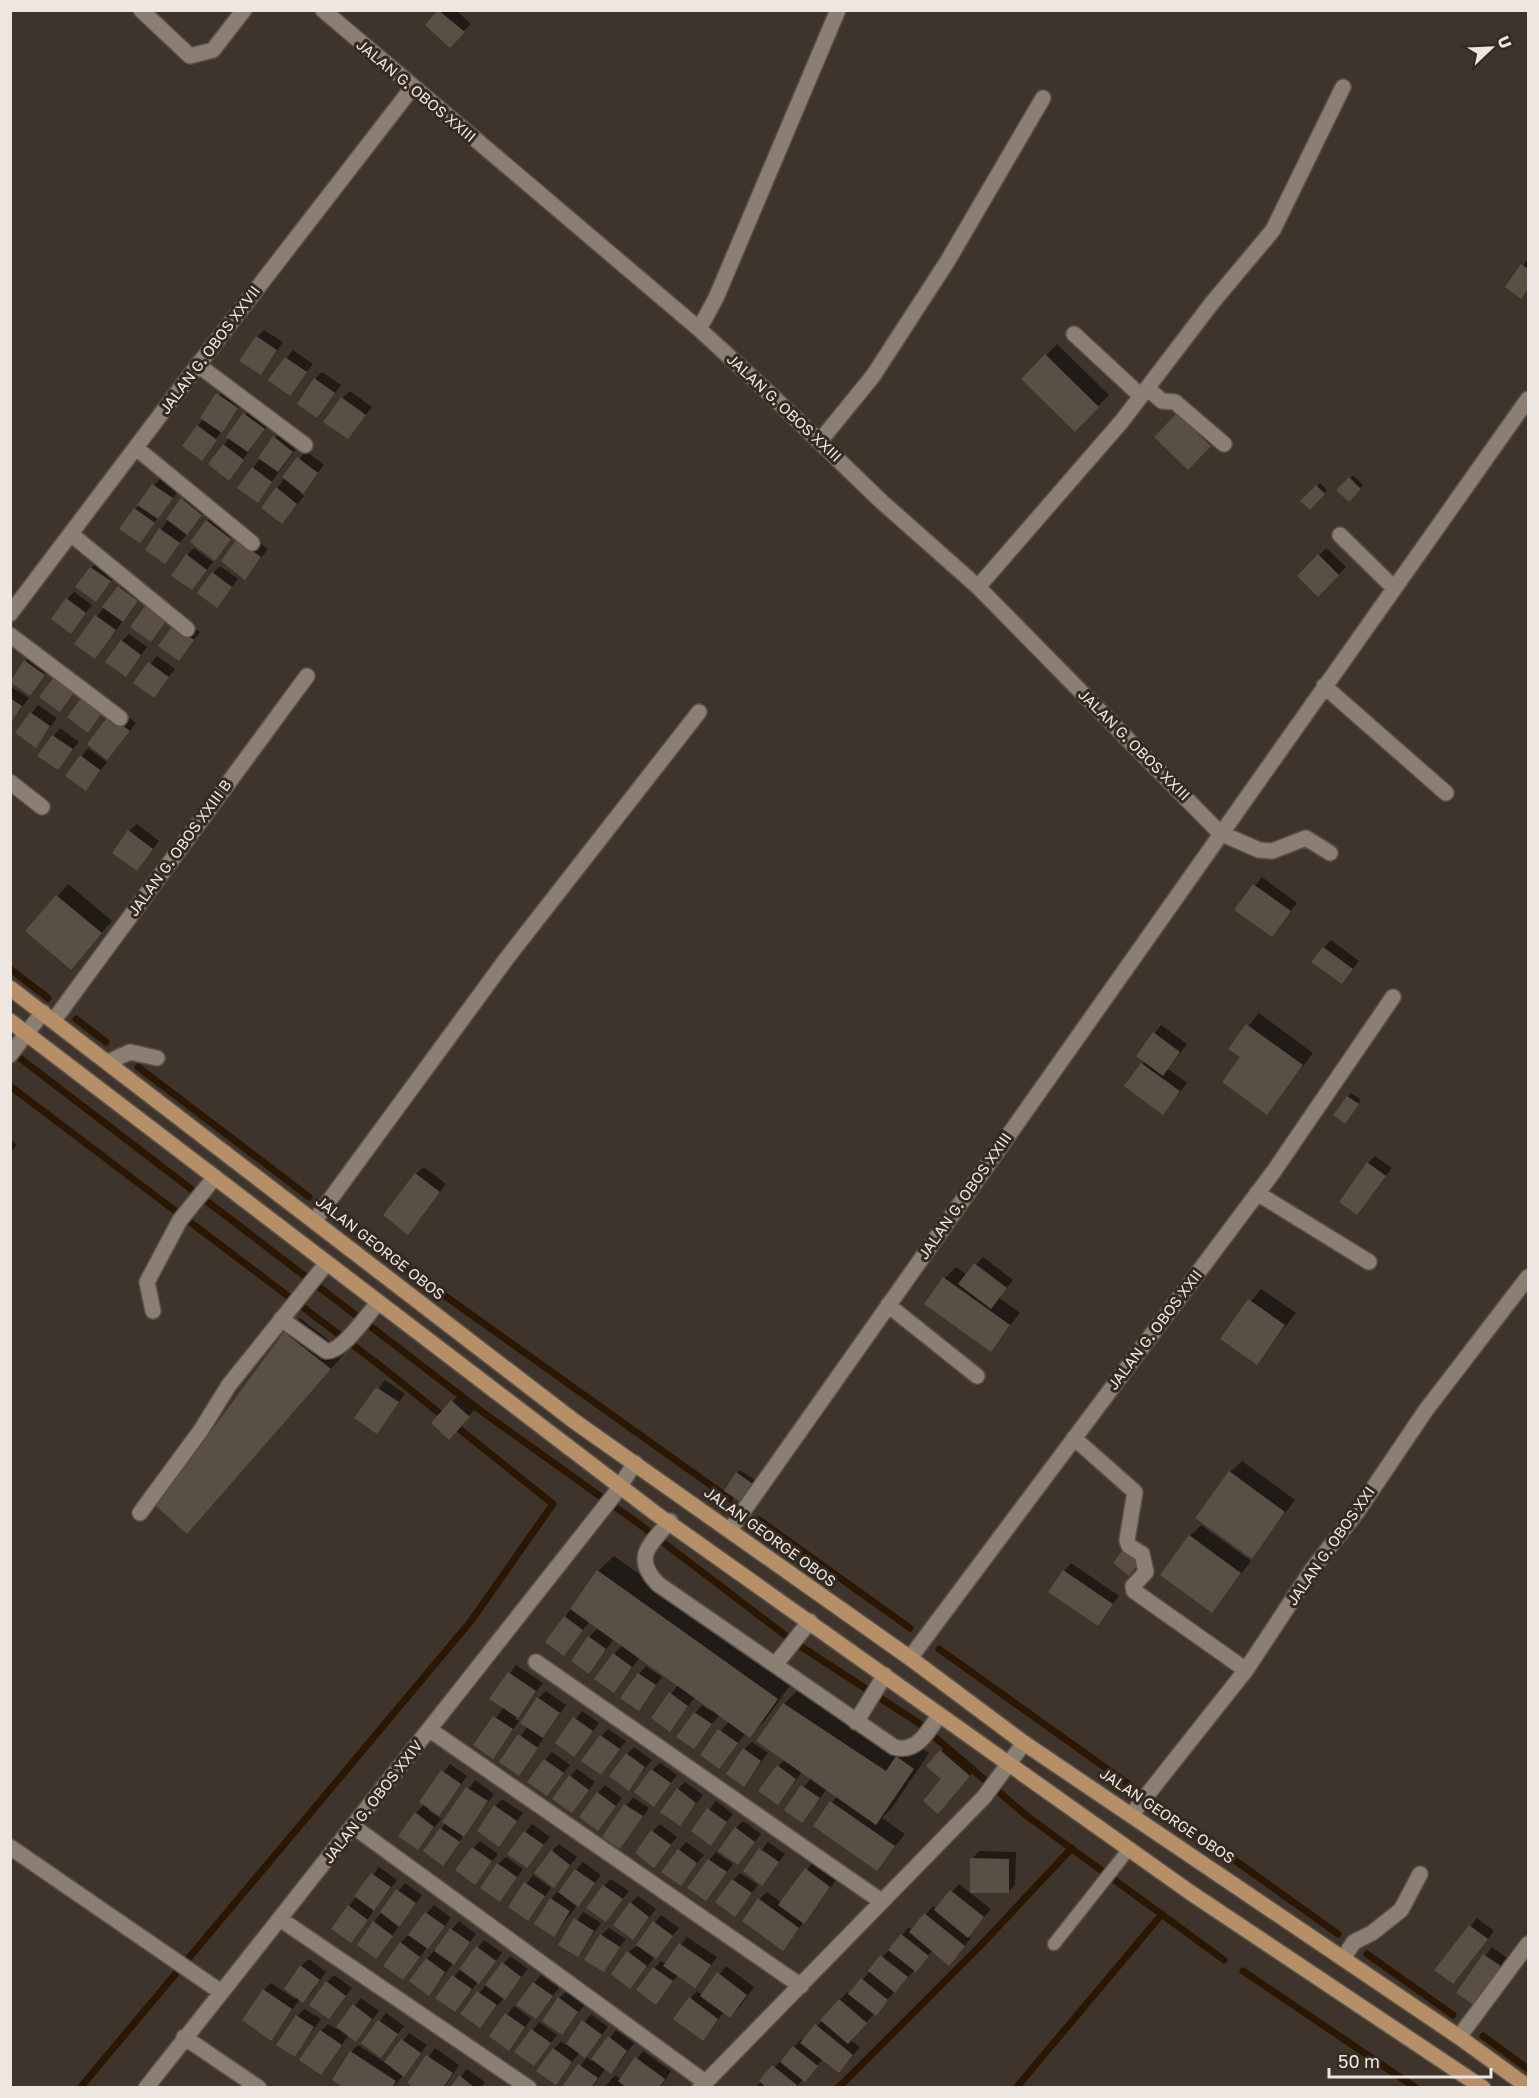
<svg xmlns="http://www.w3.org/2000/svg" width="1539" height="2098" font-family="'Golos Text',sans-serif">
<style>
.shadow{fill:#0007}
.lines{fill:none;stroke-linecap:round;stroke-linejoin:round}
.stream{stroke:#2a1602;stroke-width:7}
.building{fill:#5a4f45}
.lane-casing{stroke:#595149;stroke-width:15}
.street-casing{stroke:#595149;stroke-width:18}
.primary-casing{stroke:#595149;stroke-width:18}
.lane{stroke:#8b7f74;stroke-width:12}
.street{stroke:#8b7f74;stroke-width:15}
.primary{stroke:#b68f69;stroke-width:15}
.labels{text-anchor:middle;stroke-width:6;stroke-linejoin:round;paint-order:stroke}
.street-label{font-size:15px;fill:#eee7e1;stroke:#342a21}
</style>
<rect width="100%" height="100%" fill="#3f342b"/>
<path class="shadow" d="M440 10H456L471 24 449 46 427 25Z
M1528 259V289L1521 297 1523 265Z
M264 330 283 342 261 374 257 337Z
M1057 344 1109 395 1075 429 1023 379Z
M293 350 313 364 290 394 270 380Z
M322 372 341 385 317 416 315 379Z
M225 387 244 400 202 459 198 426Z
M350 391 372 407 348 438 342 398Z
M251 407 271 421 229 479 224 445Z
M1185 407 1217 438 1188 468 1156 437Z
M281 430 300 444 257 501 253 468Z
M306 451 324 465 301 494 304 496 282 522 277 488Z
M1353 475 1363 485 1349 500 1338 490Z
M161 477 179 490 140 541 121 528Z
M1320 483 1327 490 1310 508 1302 501Z
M189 492 208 507 165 562 161 529Z
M215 514 237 531 215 559 207 521Z
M245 533 268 549 245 578Z
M194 548 213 562 192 589 187 555Z
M1326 548 1346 567 1318 595 1299 576Z
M98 560 117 573 96 600 77 587Z
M220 566 238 579 217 606 213 573Z
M126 580 145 593 95 657 76 643Z
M74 592 92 605 71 632 67 599Z
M154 600 172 613 151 640 132 626Z
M182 619 200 632 178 659Z
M129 634 147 647 126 675 122 641Z
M32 654 51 667 30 694 25 661Z
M157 656 175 669 154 696 135 683Z
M10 686 29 698 10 723Z
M38 705 57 718 35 746 17 732Z
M118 709 136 723 115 750Z
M60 728 79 742 58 768 39 755Z
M88 748 107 762 85 789 67 776Z
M137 824 159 841 137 869 129 831Z
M1262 877 1297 903 1272 935 1237 910Z
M68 884 112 921 71 968 27 931Z
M1331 940 1359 961 1342 982 1324 948Z
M1259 1013 1313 1053 1267 1113 1242 1057 1230 1048Z
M1161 1025 1187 1044 1168 1069 1187 1083 1163 1113 1126 1086 1145 1061 1138 1055Z
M1351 1093 1361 1100 1348 1119 1335 1115Z
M10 1139 17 1145 10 1153Z
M1375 1156 1392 1168 1357 1213 1368 1163Z
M424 1167 446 1184 415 1225 416 1174Z
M983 1257 1013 1280 999 1298 1020 1313 991 1350 945 1278 956 1267 967 1275Z
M1261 1289 1296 1313 1257 1363 1222 1338Z
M300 1318 345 1353 202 1516 285 1333Z
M385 1380 405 1394 376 1432 356 1418Z
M460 1393 476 1408 457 1430 433 1423Z
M1242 1461 1295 1500 1252 1557 1230 1472Z
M740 1470 755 1480 744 1497 737 1473Z
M1201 1525 1251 1561 1212 1611 1190 1536Z
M614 1556 792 1683 765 1720 750 1736 746 1733 719 1767 702 1754 729 1721 720 1714 694 1748 695 1713 702 1705 709 1710 710 1708 695 1697 670 1730 653 1717 678 1685 640 1657 614 1691V1654L623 1645 614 1639 589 1672V1637L598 1628 590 1621 564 1654 565 1617 598 1571Z
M1071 1563 1119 1596 1098 1624 1064 1571Z
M516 1665 543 1683 515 1719 519 1721 493 1757 476 1745 504 1707 491 1699Z
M646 1666 662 1677 638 1709 639 1674Z
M799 1689 899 1755 912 1742 929 1753 892 1808 882 1818 905 1834 877 1869 815 1825 837 1796 827 1789 802 1821 786 1810 811 1778 802 1772 778 1803V1766L785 1760 784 1704Z
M546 1691 566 1705 519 1774 501 1762 528 1726 538 1698Z
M582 1711 599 1723 574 1755 557 1743Z
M608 1729 626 1741 601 1773V1736Z
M752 1742 768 1753 744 1785V1749Z
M948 1744 977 1768 938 1812 944 1778 941 1751Z
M634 1747 652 1760 629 1789 627 1754Z
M552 1752 570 1765 547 1794 545 1760Z
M660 1763 677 1775 654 1805 652 1770Z
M450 1764 467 1776 439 1814 429 1807 428 1810 441 1819 418 1848 416 1813 425 1804 421 1801Z
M577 1769 595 1782 572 1811 570 1776Z
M475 1780 494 1794 443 1864 441 1829Z
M685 1782 703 1795 680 1824 678 1789Z
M605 1785 622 1798 598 1829V1793Z
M633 1797 649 1808 620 1847 604 1836Z
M502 1799 523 1813 499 1845 495 1806Z
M716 1801 733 1814 710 1844 693 1831Z
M743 1821 761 1834 738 1863 736 1828Z
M532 1824 550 1837 527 1866 509 1853Z
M660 1824 677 1837 654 1866 653 1831Z
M480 1841 498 1854 475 1883 473 1848Z
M686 1842 704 1855 680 1884 679 1850Z
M768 1842 785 1854 762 1884 745 1871Z
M559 1844 577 1857 553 1886 552 1851Z
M979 1851 1016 1852 1015 1885 1008 1892 972 1859Z
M716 1852 733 1864 706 1899 709 1860Z
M506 1857 523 1869 500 1900 498 1864Z
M583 1862 601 1875 554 1935 551 1899Z
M813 1862 837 1879 783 1949 759 1899 767 1892 782 1903Z
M379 1867 397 1880 351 1941 349 1906Z
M740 1873 758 1885 735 1915 733 1880Z
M533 1875 551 1888 528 1919 510 1906Z
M611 1879 629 1891 606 1921 604 1886Z
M405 1883 422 1895 376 1957 374 1922Z
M959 1884 991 1909 968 1936 971 1938 957 1956 933 1950 850 2040 860 2047 839 2072 823 2059 795 2088H755L801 2039 804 2041 847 1992 850 1994 902 1935 909 1927 913 1930 933 1906 936 1910Z
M638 1896 656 1909 633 1938 631 1903Z
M434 1905 451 1918 403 1978 401 1943Z
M583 1912 601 1923 578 1955 560 1944Z
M661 1915 679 1928 630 1987 628 1952 637 1946Z
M1477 1918 1494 1931 1453 1982 1437 1970Z
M459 1921 476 1934 429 1994 427 1959Z
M609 1928 626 1939 603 1970 601 1935Z
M687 1937 717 1957 695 1986 678 1975 656 2003 654 1968 661 1961 666 1964Z
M484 1940 502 1953 455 2010 437 1998Z
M1492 1947 1507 1958 1481 1996 1458 1992Z
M510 1956 528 1969 480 2026 462 2014Z
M309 1959 326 1972 311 1994 303 2001 300 1999 271 2039 264 1990 271 1983 295 1999 301 1966Z
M726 1966 754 1987 738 2009 730 2016 724 2012 703 2039 690 1998 697 1991 703 1995Z
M334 1975 352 1988 329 2017 327 1982Z
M541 1975 559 1988 536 2017 534 1983Z
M567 1991 585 2004 562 2033 559 1998Z
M361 1998 379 2011 356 2040 349 2035 321 2073V2031L328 2024 337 2029Z
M514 2006 531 2019 509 2049 491 2036Z
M304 2009 321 2019 295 2055 297 2016Z
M386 2013 404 2026 381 2056 363 2043Z
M591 2014 608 2027 585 2056 592 2061 616 2030 634 2043 618 2065 610 2072 606 2068 592 2088H565L587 2057 580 2052 556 2083 554 2049 561 2041 566 2045Z
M539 2022 557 2035 534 2064 516 2052Z
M409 2033 427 2045 393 2088H347L351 2052 358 2045 386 2063Z
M435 2048 459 2065 444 2088H411L413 2085 409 2083Z
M643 2051 671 2071 660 2088H604L615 2075 621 2079Z
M467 2069 485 2082 481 2088H452Z"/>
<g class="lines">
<path class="stream" d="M10 969 48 998
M76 1019 106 1042
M12 1052 481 1411 639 1524 794 1642 917 1722 1027 1816 1224 1960
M138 1067 309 1197
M10 1086 378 1364 553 1504 471 1621 80 2088
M340 1221 730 1499
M759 1520 910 1628
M939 1649 1131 1786
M1160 1807 1338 1934
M1367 1954 1453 2015
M1243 1971 1416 2088
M1483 2036 1528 2069
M838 2088 981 1945 1072 1848
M1016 2088 1162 1914"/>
</g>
<path class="building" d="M438 10 465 32 450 48 425 25Z
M1521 264 1528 269V289L1521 299 1505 287Z
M256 336 277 350 261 375 239 361Z
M1045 354 1099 407 1075 432 1021 379Z
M285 357 307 372 290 396 268 380Z
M314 378 335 393 317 418 297 404Z
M216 393 238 408 222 433 200 418Z
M341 397 366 415 348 439 323 422Z
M243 413 265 429 248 452 226 437Z
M1177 413 1211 446 1188 470 1154 437Z
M197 425 217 440 202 461 182 446Z
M273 436 293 452 278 472 258 458Z
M223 444 244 460 229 481 208 464Z
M297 457 318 473 303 494 282 477Z
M252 467 272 482 258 503 237 488Z
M1349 477 1361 489 1349 502 1336 490Z
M152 484 173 498 158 519 137 505Z
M1316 485 1325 494 1310 510 1300 501Z
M276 487 297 504 282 524 261 508Z
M181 498 202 515 187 535 166 519Z
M134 508 155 523 140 543 119 529Z
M206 520 231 539 215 561 190 542Z
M159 528 180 543 165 564 145 550Z
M237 539 261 557 245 580 221 561Z
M186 554 207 570 192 590 171 576Z
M1318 554 1339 575 1318 597 1297 576Z
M90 567 111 581 96 602 75 587Z
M212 572 232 587 217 608 197 593Z
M118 586 138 601 123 622 102 607Z
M66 598 86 613 71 634 51 619Z
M145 606 166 621 151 642 130 627Z
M95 615 116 630 95 659 74 644Z
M173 625 194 640 179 661 158 646Z
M121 640 141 655 126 677 105 662Z
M24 660 45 675 30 696 10 682Z
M148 662 169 677 154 698 133 683Z
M54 677 75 691 60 712 39 697Z
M82 697 103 711 88 733 67 717Z
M10 698 22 706 10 724Z
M30 712 50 726 36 748 15 733Z
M109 715 130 731 107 760 87 744Z
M52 735 73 749 58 770 37 756Z
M80 755 100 770 86 791 65 776Z
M128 830 153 849 137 871 112 853Z
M1253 884 1291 911 1272 937 1234 910Z
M56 895 102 933 71 970 25 931Z
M1323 947 1353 969 1342 984 1311 962Z
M1246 1024 1303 1065 1267 1115 1222 1082 1240 1057 1228 1049Z
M1153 1032 1180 1052 1163 1076 1136 1056Z
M1141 1063 1180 1091 1163 1115 1124 1086Z
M1347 1096 1359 1104 1345 1124 1333 1115Z
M1367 1162 1386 1176 1357 1215 1339 1202Z
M415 1173 440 1192 408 1235 383 1215Z
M974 1263 1007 1288 991 1309 958 1284Z
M943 1277 1010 1325 991 1352 924 1304Z
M1248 1299 1285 1325 1257 1365 1220 1339Z
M284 1332 331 1369 187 1534 156 1506Z
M376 1387 399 1402 377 1434 354 1418Z
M451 1400 470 1417 449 1440 431 1423Z
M1229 1471 1285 1512 1252 1559 1195 1518Z
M736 1472 753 1484 741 1502 724 1491Z
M1189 1535 1241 1573 1212 1613 1160 1575Z
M1125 1547 1141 1561 1129 1576 1113 1563Z
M597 1570 778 1699 750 1738 570 1609Z
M1063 1570 1113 1604 1098 1626 1048 1592Z
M564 1616 583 1630 564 1656 545 1642Z
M588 1636 606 1649 589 1674 571 1661Z
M613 1653 632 1667 614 1693 594 1679Z
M508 1672 536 1691 518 1718 489 1699Z
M638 1673 656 1685 639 1711 620 1698Z
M669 1692 688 1706 670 1732 651 1718Z
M537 1697 560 1713 543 1738 520 1723Z
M783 1703 886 1771 896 1756 914 1769 876 1825 756 1741Z
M694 1712 712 1724 694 1749 676 1737Z
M493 1716 513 1729 493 1759 473 1745Z
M573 1717 593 1731 574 1757 555 1743Z
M718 1729 738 1743 719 1769 700 1755Z
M518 1734 538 1748 519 1776 499 1762Z
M600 1735 620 1749 601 1775 581 1761Z
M743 1748 761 1761 744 1787 726 1774Z
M940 1750 970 1776 938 1814 923 1801 941 1779 926 1766Z
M626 1753 645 1767 629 1791 609 1776Z
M544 1759 564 1773 547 1796 527 1782Z
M777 1765 796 1779 778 1805 758 1791Z
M651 1769 671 1783 654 1807 634 1792Z
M441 1770 461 1784 439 1816 419 1802Z
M569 1775 589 1790 572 1813 552 1799Z
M801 1785 820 1798 802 1823 784 1810Z
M466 1787 488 1801 464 1837 442 1822Z
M677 1788 696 1803 680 1826 660 1812Z
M597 1792 616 1806 598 1831 579 1817Z
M830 1801 895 1846 877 1871 813 1826Z
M624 1804 643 1816 620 1849 602 1837Z
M494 1805 517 1821 499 1847 477 1831Z
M707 1808 727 1822 711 1846 691 1831Z
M415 1812 434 1827 418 1850 398 1836Z
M735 1827 755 1842 738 1865 718 1851Z
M440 1828 460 1842 443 1866 423 1851Z
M651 1830 671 1845 654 1868 635 1853Z
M524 1831 544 1845 527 1868 507 1854Z
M472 1847 492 1861 475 1885 455 1870Z
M759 1848 779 1862 762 1886 743 1871Z
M678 1849 697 1863 681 1886 661 1872Z
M551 1850 570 1865 554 1888 534 1873Z
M970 1858 1009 1859V1893H970Z
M708 1859 727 1872 706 1901 687 1888Z
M497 1863 517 1877 500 1902 480 1888Z
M805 1868 830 1887 804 1924 778 1905Z
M575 1869 595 1883 578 1907 558 1892Z
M371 1873 391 1887 374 1911 354 1896Z
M732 1879 752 1893 735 1917 715 1902Z
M524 1882 545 1896 528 1921 508 1907Z
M603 1885 623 1899 606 1922 586 1908Z
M396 1889 416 1903 399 1927 380 1912Z
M950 1890 984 1917 968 1938 934 1910Z
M550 1898 570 1911 554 1937 534 1924Z
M758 1898 799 1928 783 1951 742 1921Z
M630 1902 649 1917 633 1940 613 1925Z
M348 1905 368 1920 351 1943 331 1929Z
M425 1912 445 1926 428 1949 408 1935Z
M924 1913 965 1946 949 1966 909 1932Z
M574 1918 594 1931 578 1957 558 1945Z
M373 1921 393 1936 376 1959 357 1945Z
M653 1921 673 1936 656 1959 636 1945Z
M1469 1925 1488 1939 1453 1984 1434 1970Z
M450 1928 470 1942 454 1965 434 1951Z
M600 1934 620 1947 604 1972 584 1960Z
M901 1934 929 1956 916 1972 888 1950Z
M400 1942 420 1957 403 1980 383 1966Z
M679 1943 711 1965 695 1988 663 1966Z
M476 1946 496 1961 479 1984 459 1969Z
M627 1951 647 1966 630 1989 611 1974Z
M1483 1954 1501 1966 1474 2005 1456 1993Z
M880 1955 908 1977 895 1993 868 1971Z
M426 1958 445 1972 429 1996 409 1981Z
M502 1962 521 1977 505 2000 485 1985Z
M300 1965 320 1980 303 2003 284 1989Z
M653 1967 673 1981 656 2005 636 1990Z
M717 1972 747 1995 730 2018 700 1996Z
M452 1975 472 1989 455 2012 435 1998Z
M861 1978 888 2000 876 2016 848 1994Z
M326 1981 346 1996 329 2019 309 2005Z
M533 1982 553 1996 536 2019 516 2005Z
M263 1989 292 2009 271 2041 242 2020Z
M477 1991 497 2005 480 2028 460 2014Z
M558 1997 578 2012 562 2035 542 2021Z
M689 1997 718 2019 703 2041 673 2019Z
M839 1999 867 2023 848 2044 820 2020Z
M353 2004 372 2019 356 2042 336 2027Z
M505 2013 525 2027 509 2051 489 2036Z
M296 2015 314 2027 295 2057 276 2045Z
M378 2020 398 2034 381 2058 361 2043Z
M582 2020 602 2035 585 2058 566 2044Z
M815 2024 853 2055 839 2073 800 2043Z
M531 2029 551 2043 534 2066 514 2052Z
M320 2030 342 2045 321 2075 299 2060Z
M608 2036 627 2051 611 2074 591 2059Z
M401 2039 421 2053 404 2077 384 2062Z
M793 2046 818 2066 805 2082 780 2062Z
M553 2048 572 2062 556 2085 536 2071Z
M350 2051 396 2081 392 2088H344L332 2080Z
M426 2055 453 2073 443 2088H414L407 2083Z
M635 2057 665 2079 659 2088H627L618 2081Z
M578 2064 598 2078 591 2088H561Z
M772 2065 797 2085 795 2088H767L759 2081Z
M459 2075 475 2088H450Z"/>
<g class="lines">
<defs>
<path id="lane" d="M1054 1944 1129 1849"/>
<path id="street" d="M141 10 190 56 213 50 244 10
M323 10 699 329 770 394 882 502 978 587 1220 833 1259 850 1272 851 1306 838 1330 853
M699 329 716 298 838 10
M1074 334 1141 396
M198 365 305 445
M1147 388 1162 401 1175 402 1224 444
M820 441 873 376 947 262 1043 98
M136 448 252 543
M72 535 187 629
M1340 535 1394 588
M978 587 1122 421 1212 303 1273 230 1343 87
M10 614 198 365 412 88
M10 635 120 718
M1324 686 1446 793
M10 782 42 807
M54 1020 307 676
M10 1055 43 1012
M108 1062 130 1052 157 1058
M1257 1193 1369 1262
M315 1220 507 958 699 712
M888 1305 977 1376
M153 1311 147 1282 180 1220 215 1177
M281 1319 326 1351C342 1353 366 1316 378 1303
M1074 1438 1135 1492 1127 1540 1129 1546 1142 1554 1146 1572 1133 1586 1134 1591 1246 1670
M140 1513 201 1430 229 1385 326 1264
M670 1521C650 1545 632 1557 658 1584L894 1747C916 1754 929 1731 939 1715
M730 1530 1528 399
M910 1658 1274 1171 1393 997
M536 1662 881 1901
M775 1665 810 1621
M856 1722 885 1675
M430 1730 801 1986
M1132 1814 1246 1670 1314 1567 1357 1512 1426 1410 1528 1277
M354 1827 705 2082
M10 1847 221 1992
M280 1919 529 2088
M1343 1958 1354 1942 1372 1933 1401 1910 1420 1874
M184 2037 259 2088
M1459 2037 1528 1944
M146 2088 614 1495 635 1463
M700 2088 984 1797 1024 1743"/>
<path id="primary" d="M10 988 574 1421 910 1658 1024 1743 1459 2037 1528 2087
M10 1021 655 1513 1191 1893 1483 2088"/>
</defs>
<use href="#lane" class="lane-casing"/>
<use href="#street" class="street-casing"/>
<use href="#primary" class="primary-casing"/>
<use href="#lane" class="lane"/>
<use href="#street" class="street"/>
<use href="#primary" class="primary"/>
</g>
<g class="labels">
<g class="street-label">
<text transform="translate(416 91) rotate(40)" y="5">JALAN G. OBOS XXIII</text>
<text transform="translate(210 350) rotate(-53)" y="5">JALAN G. OBOS XXVII</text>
<text transform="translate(784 408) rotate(43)" y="5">JALAN G. OBOS XXIII</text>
<text transform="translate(1134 745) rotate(45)" y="5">JALAN G. OBOS XXIII</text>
<text transform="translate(180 848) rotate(-54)" y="5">JALAN G. OBOS XXIII B</text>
<text transform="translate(965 1196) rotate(-55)" y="5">JALAN G. OBOS XXIII</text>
<text transform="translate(380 1248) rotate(38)" y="5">JALAN GEORGE OBOS</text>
<text transform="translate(1155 1330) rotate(-53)" y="5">JALAN G. OBOS XXII</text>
<text transform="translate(770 1537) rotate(36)" y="5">JALAN GEORGE OBOS</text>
<text transform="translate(1331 1546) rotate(-55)" y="5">JALAN G. OBOS XXI</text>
<text transform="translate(373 1802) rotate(-52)" y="5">JALAN G. OBOS XXIV</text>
<text transform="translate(1167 1816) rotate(34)" y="5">JALAN GEORGE OBOS</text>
</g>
</g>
<rect width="1539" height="2098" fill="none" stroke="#eee7e1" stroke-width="24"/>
<g transform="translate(1491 48) rotate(67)" stroke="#342a21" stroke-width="4.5" paint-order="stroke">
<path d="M0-4.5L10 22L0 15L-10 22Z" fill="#eee7e1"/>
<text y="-9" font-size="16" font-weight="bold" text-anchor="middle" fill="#eee7e1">U</text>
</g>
<path d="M1329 2068v9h162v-9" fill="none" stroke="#eee7e1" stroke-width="3"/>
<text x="1338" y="2068" font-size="18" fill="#eee7e1" stroke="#342a21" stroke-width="4.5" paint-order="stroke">50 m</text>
</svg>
